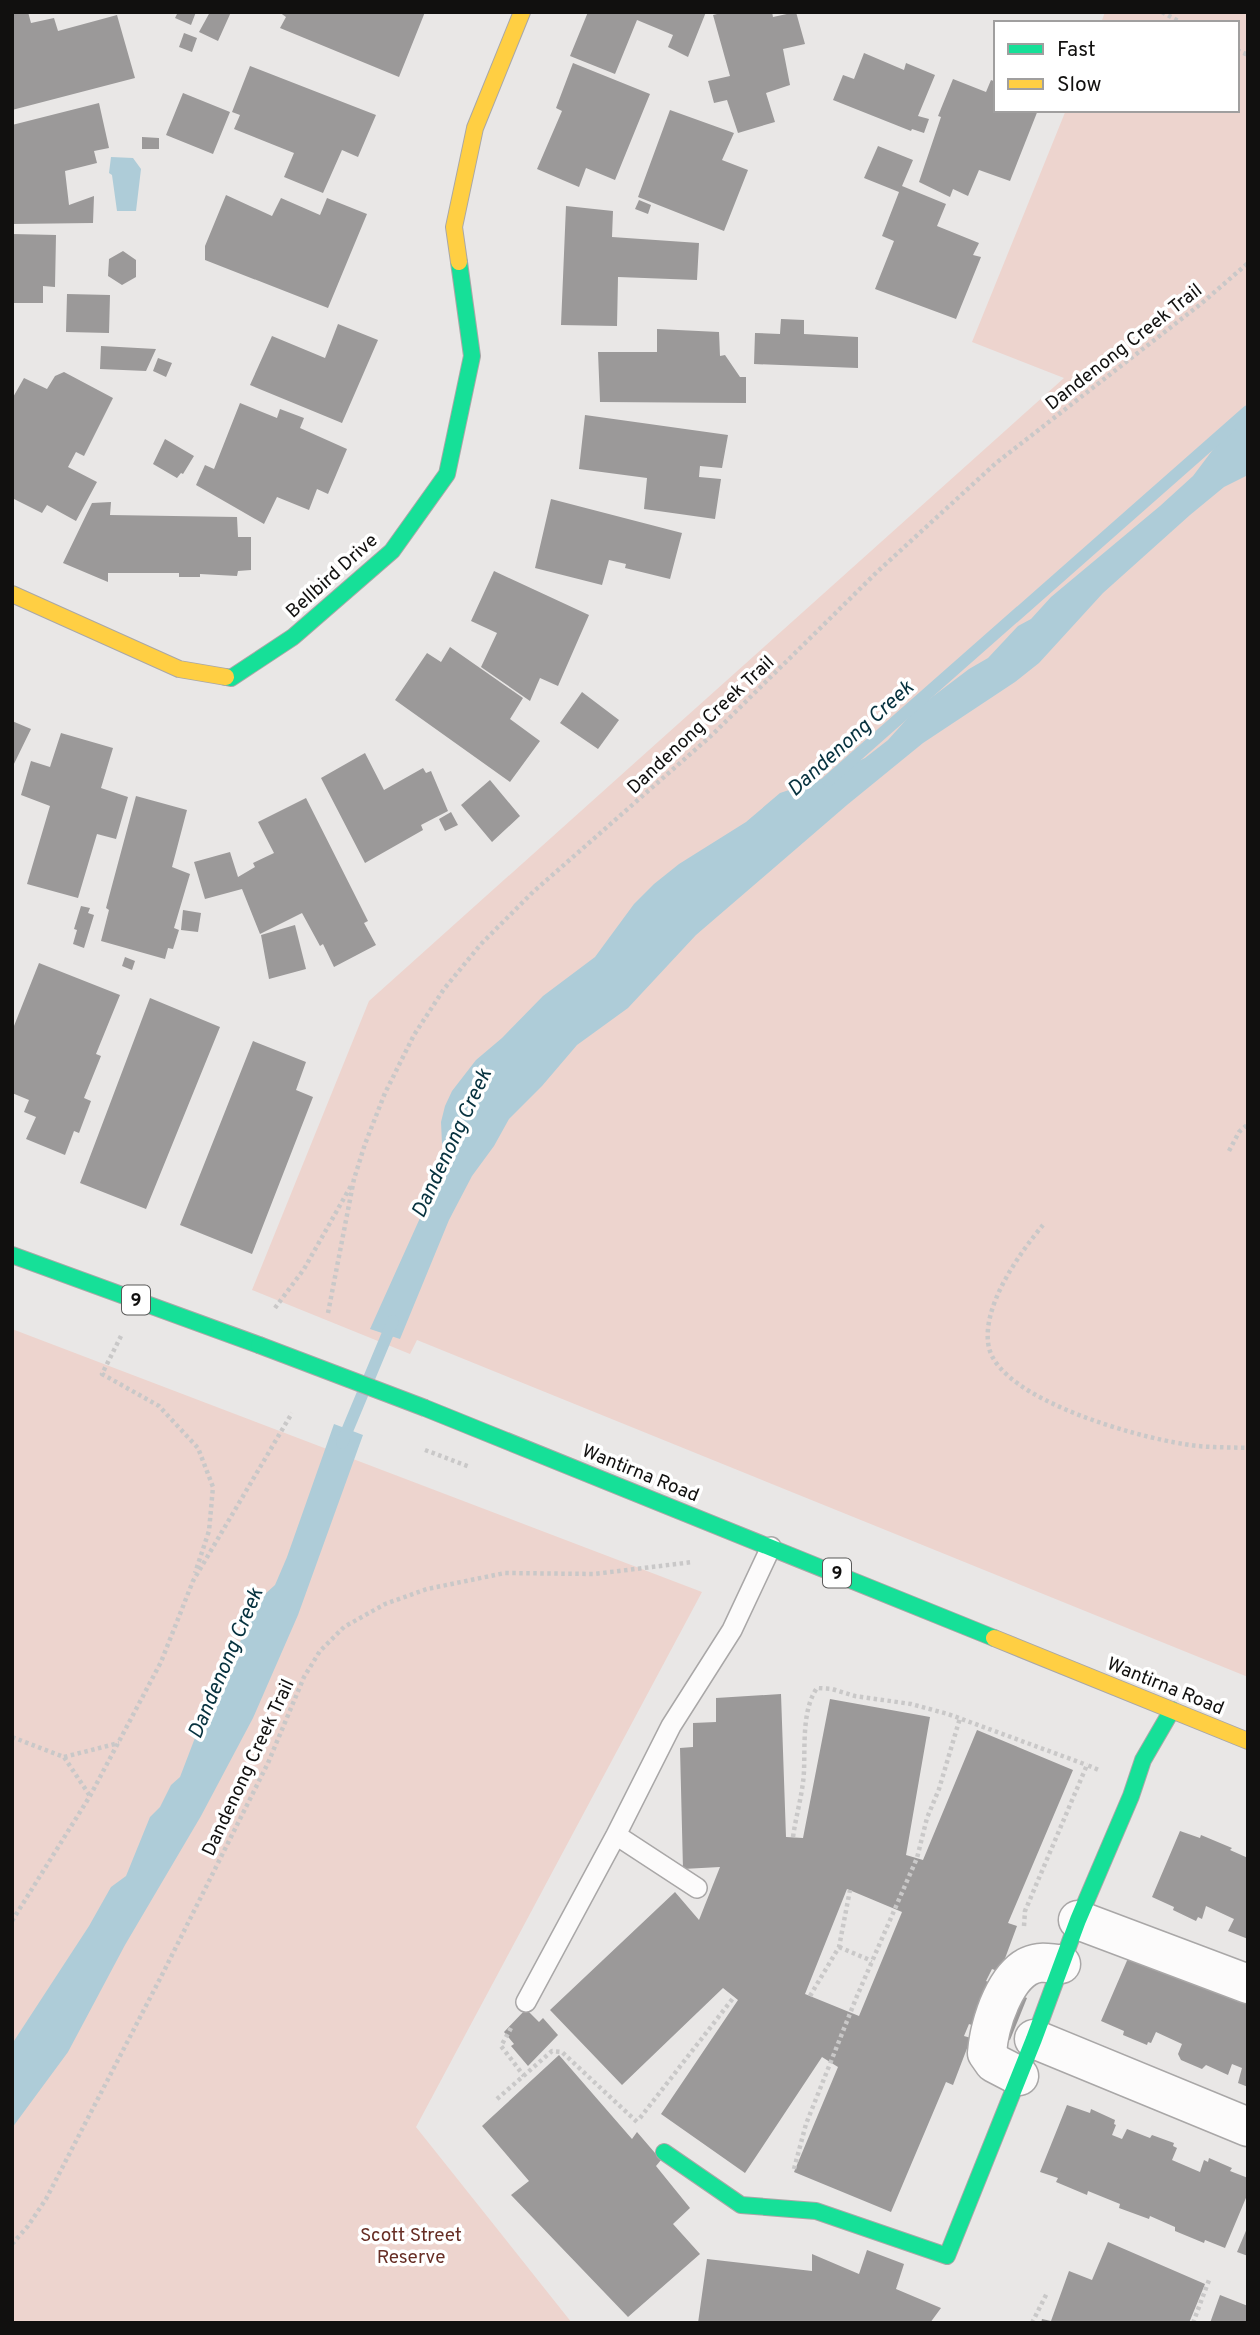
<svg xmlns="http://www.w3.org/2000/svg" width="1260" height="2335" font-family="Overpass,sans-serif">
<style>
.green{fill:#edd4ce}
.water{fill:#aeccd8}
.lines{fill:none;stroke-linecap:round;stroke-linejoin:round}
.stream{stroke:#aeccd8;stroke-width:12}
.building{fill:#9b9999;fill-rule:evenodd}
.lane-casing{stroke:#a9a7a7;stroke-width:22}
.street-casing{stroke:#a9a7a7;stroke-width:41}
.fast-casing{stroke:#a9a7a7;stroke-width:18}
.slow-casing{stroke:#a9a7a7;stroke-width:18}
.path{stroke:#c9c8c8;stroke-width:4.5;stroke-dasharray:3.5 3.5;stroke-linecap:butt}
.lane{stroke:#fcfbfb;stroke-width:19}
.street{stroke:#fcfbfb;stroke-width:38}
.fast{stroke:#16e098;stroke-width:16}
.slow{stroke:#ffcf43;stroke-width:16}
.fast-bridge-casing{stroke:#a9a7a7;stroke-width:18;stroke-linecap:butt}
.path-bridge{stroke:#c9c8c8;stroke-width:4.5;stroke-dasharray:3.5 3.5;stroke-linecap:butt}
.fast-bridge{stroke:#16e098;stroke-width:16}
.labels{text-anchor:middle;stroke-width:7;stroke-linejoin:round;paint-order:stroke}
.shield{fill:#fff;stroke:#585857;stroke-width:2}
.shield-label{font-size:18px;font-weight:bold;fill:#11100f}
.street-label{font-size:19px;fill:#11100f;stroke:#fff}
.park-label{font-size:19px;fill:#672e25;stroke:#fff}
.water-label{font-size:21px;font-style:italic;fill:#06313e;stroke:#fff}
</style>
<rect width="100%" height="100%" fill="#e9e7e6"/>
<path class="green" d="M1105 12H1248V1677L417 1340 410 1354 252 1290 369 1001 1064 378 972 342 1066 110H1237V23H1101Z
M12 1329 702 1592 416 2127 572 2323H12Z"/>
<path class="water" d="M111 157 133 158 141 169 136 211H117L112 175 109 173Z
M1248 403V475L1224 487 1190 515 1103 593 1039 663 1015 682 923 743 847 805 696 935 628 1008 577 1045 542 1086 509 1119 494 1146 472 1176 449 1220 400 1339 370 1329 443 1167 441 1122 445 1106 452 1091 476 1060 502 1038 543 996 595 957 634 904 654 884 679 864 746 822 780 793 819 780 865 758 888 740 915 710 969 669 988 658 1018 626 1031 619 1051 597 1160 506 1193 476Z
M334 1424 363 1435 298 1615 253 1718 201 1816 125 1945 68 2052 12 2128V2044L89 1926 111 1887 126 1876 150 1817 160 1807 171 1785 180 1777 198 1730 212 1715 255 1603 275 1585 287 1557Z"/>
<g class="lines">
<path class="stream" d="M828 781 1248 411
M342 1443 393 1321"/>
</g>
<path class="building" d="M12 12H28L31 23 54 18 58 31 117 15 135 78 12 110Z
M178 12H196L191 25 175 18Z
M210 12H231L218 41 199 32Z
M279 12H425L399 77 280 28 286 17Z
M588 12H706L688 57 668 47 673 35 637 20 615 74 570 56Z
M725 12H772L773 17 796 12 805 44 783 49 790 85 766 93 775 122 738 133 727 100 714 103 708 81 730 76 713 15Z
M184 33 197 38 192 52 179 47Z
M864 53 904 70 906 63 935 75 918 116 929 119 924 133 912 129 911 131 833 100 843 75 854 79Z
M573 63 650 94 615 180 586 168 579 187 537 169 562 111 556 108Z
M250 66 376 115 358 157 342 150 323 193 284 177 294 153 234 129 240 115 232 112Z
M953 79 986 92 991 80 996 82V110H1038L1010 181 979 170 968 196 953 189 950 197 919 182 941 117 938 116Z
M183 93 230 112 213 154 166 135Z
M99 103 109 148 94 151 97 163 65 171 69 205 94 196 93 223 12 224V125Z
M670 110 734 133 722 160 748 170 724 231 638 197Z
M142 137 159 138V149H142Z
M878 146 913 160 902 186 946 204 937 226 979 243 973 255 981 257 956 319 875 289 894 241 882 236 899 192 864 178Z
M226 195 272 216 281 198 320 215 327 198 367 214 328 308 205 260V246Z
M639 200 651 205 648 214 635 209Z
M566 206 613 211 612 237 699 243 697 280 618 277 617 326 561 325Z
M12 234 56 235 55 287 43 286V303H12Z
M123 251 136 260V277L122 285 108 276 109 259Z
M67 294 110 295 109 333 66 332Z
M781 319 804 320V334L858 337V368L754 364 755 333 780 334Z
M338 324 378 340 342 423 250 385 272 336 325 358Z
M657 329 719 332 720 356 725 355 740 377H746V403L600 402 598 352H657Z
M101 346 156 349 146 371 100 369Z
M158 358 172 363 166 377 153 371Z
M64 372 113 398 84 456 76 452 68 467 97 482 76 521 47 505 42 513 12 498V399L24 378 47 389 55 376Z
M240 403 277 418 280 409 304 418 300 428 347 449 328 494 317 489 309 510 277 497 264 524 196 485 205 465 214 469Z
M585 415 728 435 722 468 700 466 699 477 721 479 715 519 644 509 647 478 579 469Z
M165 439 194 456 183 474 181 473 177 478 153 464Z
M551 499 682 533 670 579 625 568 626 564 609 560 602 585 535 568Z
M111 502 110 515 237 517 238 537H251V570L238 571 237 576 200 574V577H179V573H108V582L63 563 92 503Z
M494 571 589 615 558 686 540 678 530 701 481 667 497 633 471 621Z
M450 647 523 698 510 719 540 741 510 782 395 700 427 653 441 662Z
M582 692 619 720 598 749 560 723Z
M12 721 31 729 12 768Z
M61 733 113 748 101 788 128 797 116 839 97 834 78 898 27 884 50 806 21 795 31 761 50 767Z
M365 753 384 790 423 768 426 773 431 771 448 811 421 825 423 830 365 863 321 778Z
M490 780 520 816 492 842 461 805Z
M136 796 187 810 172 867 190 874 174 928 179 930 173 949 168 948 165 959 101 941 109 910 106 908Z
M306 798 368 921 364 923 376 945 334 967 323 944 320 946 302 913 260 934 242 889 205 899 194 862 230 852 238 877 255 867 253 863 274 853 258 822Z
M451 812 458 825 445 831 439 819Z
M81 906 90 908 88 913 94 915 84 948 73 944 77 930 74 929Z
M183 910 201 913 198 932 181 930Z
M295 925 306 969 269 979 261 935Z
M125 957 135 961 132 970 122 966Z
M39 963 120 995 96 1054 101 1056 84 1098 91 1101 79 1133 74 1131 65 1155 26 1139 36 1117 24 1112 29 1100 12 1093V1031Z
M150 998 220 1027 146 1209 80 1183Z
M253 1041 306 1062 296 1090 313 1097 252 1254 180 1225Z
M781 1694 786 1837 803 1838 830 1699 930 1717 906 1855 923 1860 977 1730 1073 1770 1008 1923 1017 1926 1000 1972 992 1969 986 1981 1027 1998 1010 2040 969 2024 964 2036 971 2038 953 2085 946 2082 891 2212 794 2172 838 2067 822 2057 745 2173 661 2114 738 2000 723 1988 622 2085 550 2010 675 1892 699 1920 720 1867 683 1869 680 1748 693 1747V1723L716 1722V1698ZM847 1889 902 1912 859 2016 805 1994Z
M1180 1831 1200 1838 1201 1835 1232 1848 1230 1850 1248 1858V1939L1228 1931 1234 1919 1206 1906 1202 1919 1198 1917 1196 1921 1173 1910 1174 1907 1152 1897Z
M1129 1956 1248 2004V2087L1238 2083 1242 2068 1232 2064 1228 2075 1206 2065 1202 2069 1181 2060 1178 2054 1182 2044 1156 2032 1151 2043 1148 2042 1147 2045 1123 2035 1124 2031 1101 2021Z
M526 2009 539 2022 543 2018 558 2035 528 2066 511 2046 514 2044 504 2032Z
M559 2055 632 2139 637 2132 661 2160 656 2166 690 2208 673 2224 700 2254 628 2317 511 2195 529 2181 482 2126Z
M1067 2105 1090 2113 1091 2109 1115 2120 1114 2124 1116 2125 1112 2135 1122 2139 1127 2129 1150 2138 1152 2135 1174 2143 1173 2146 1177 2148 1172 2160 1200 2172 1204 2160 1208 2162 1209 2158 1232 2168 1230 2171 1248 2178V2193L1225 2248 1205 2240 1204 2243 1175 2231V2227L1150 2216 1149 2219 1119 2208 1120 2204 1088 2191 1087 2195 1056 2182 1058 2178 1040 2172Z
M1248 2226V2256L1237 2252Z
M1108 2242 1205 2284 1189 2323H1041L1042 2319 1051 2321 1069 2271 1092 2280Z
M867 2250 904 2264 896 2289 941 2308 930 2323H698L707 2259 812 2271V2254L859 2274Z
M1220 2295 1248 2306V2323H1210Z"/>
<g class="lines">
<defs>
<path id="lane" d="M616 1835 697 1888
M526 2002 616 1835 671 1726 732 1630 771 1547"/>
<path id="street" d="M1078 1920 1248 1984
M1034 2039 1248 2127
M1019 2076 994 2063 987 2053C989 2025 1006 1967 1039 1963 1046 1962 1054 1964 1061 1964"/>
<path id="fast" d="M226 677 231 678 293 637 392 551 447 474 472 356 459 262
M12 1255 259 1345
M425 1408 994 1638
M664 2152 741 2205 816 2211 947 2256 1034 2039 1078 1920 1131 1796 1143 1760 1172 1710"/>
<path id="slow" d="M459 262 454 227 475 128 522 12
M12 594 179 669 226 677
M994 1638 1248 1741"/>
</defs>
<use href="#lane" class="lane-casing"/>
<use href="#street" class="street-casing"/>
<use href="#fast" class="fast-casing"/>
<use href="#slow" class="slow-casing"/>
<path class="path" d="M1162 12 1182 23
M1237 50 1248 55
M1229 1151 1239 1132 1248 1124
M1043 1225C1019 1254 980 1308 989 1348 1002 1400 1137 1437 1184 1444 1205 1448 1227 1447 1248 1448
M275 1308 304 1269 352 1184
M328 1313 354 1179 365 1144 385 1093 414 1035 444 989 481 944 533 892 712 735 877 572 996 463 1202 303 1248 263
M121 1336 102 1374 159 1406 198 1448 213 1487 209 1531 195 1573
M12 1737 64 1757 90 1796
M64 1757 119 1743
M793 1837C796 1815 803 1793 804 1771 805 1746 802 1709 817 1688L832 1689 855 1696 911 1704 948 1714 1087 1765
M12 1921 90 1796 161 1662 193 1581 292 1413
M1024 1926 1025 1911 1087 1765 1099 1770
M839 1947 872 1961
M810 1996 839 1947 850 1890
M511 2028 501 2046 524 2076
M497 2099 552 2051 562 2052 637 2122
M640 2118 734 1997
M794 2169 806 2124 857 1996 917 1858 927 1818 939 1789 960 1718
M12 2244 28 2226 46 2199 164 1971 268 1763 304 1677 320 1651 344 1627 385 1604 427 1589 505 1573 594 1574 693 1562
M1032 2323 1047 2293
M1193 2323 1209 2280"/>
<use href="#lane" class="lane"/>
<use href="#street" class="street"/>
<use href="#fast" class="fast"/>
<use href="#slow" class="slow"/>
<defs>
<path id="fast-bridge" d="M259 1345 425 1408"/>
</defs>
<use href="#fast-bridge" class="fast-bridge-casing"/>
<path class="path-bridge" d="M425 1450 470 1467"/>
<use href="#fast-bridge" class="fast-bridge"/>
</g>
<g class="labels">
<g class="shield">
<rect x="122" y="1285.5" width="28" height="29" rx="5"/>
<rect x="823" y="1558.5" width="28" height="29" rx="5"/>
</g>
<g class="shield-label">
<text x="136" y="1306">9</text>
<text x="837" y="1579">9</text>
</g>
<g class="street-label">
<text transform="translate(1123 346) rotate(-38)" y="7">Dandenong Creek Trail</text>
<text transform="translate(331 575) rotate(-42)" y="7">Bellbird Drive</text>
<text transform="translate(700 724) rotate(-43)" y="7">Dandenong Creek Trail</text>
<text transform="translate(641 1472) rotate(22)" y="7">Wantirna Road</text>
<text transform="translate(1166 1685) rotate(22)" y="7">Wantirna Road</text>
<text transform="translate(247 1767) rotate(-65)" y="7">Dandenong Creek Trail</text>
</g>
<g class="park-label">
<text x="411" y="2241">Scott Street<tspan x="411" dy="22">Reserve</tspan></text>
</g>
<g class="water-label">
<text transform="translate(850 738) rotate(-42)" y="7">Dandenong Creek</text>
<text transform="translate(451 1143) rotate(-65)" y="7">Dandenong Creek</text>
<text transform="translate(225 1663) rotate(-67)" y="7">Dandenong Creek</text>
</g>
</g>
<rect width="1260" height="2335" fill="none" stroke="#11100f" stroke-width="28"/>
<rect x="994" y="21" width="245" height="91" fill="#ffffff" stroke="#a09f9f" stroke-width="2"/>
<rect x="1008" y="44" width="35" height="10" fill="#16e098" stroke="#a09f9f" stroke-width="2"/>
<text x="1057" y="56" font-size="21" fill="#11100f">Fast</text>
<rect x="1008" y="79" width="35" height="10" fill="#ffcf43" stroke="#a09f9f" stroke-width="2"/>
<text x="1057" y="91" font-size="21" fill="#11100f">Slow</text>
</svg>
